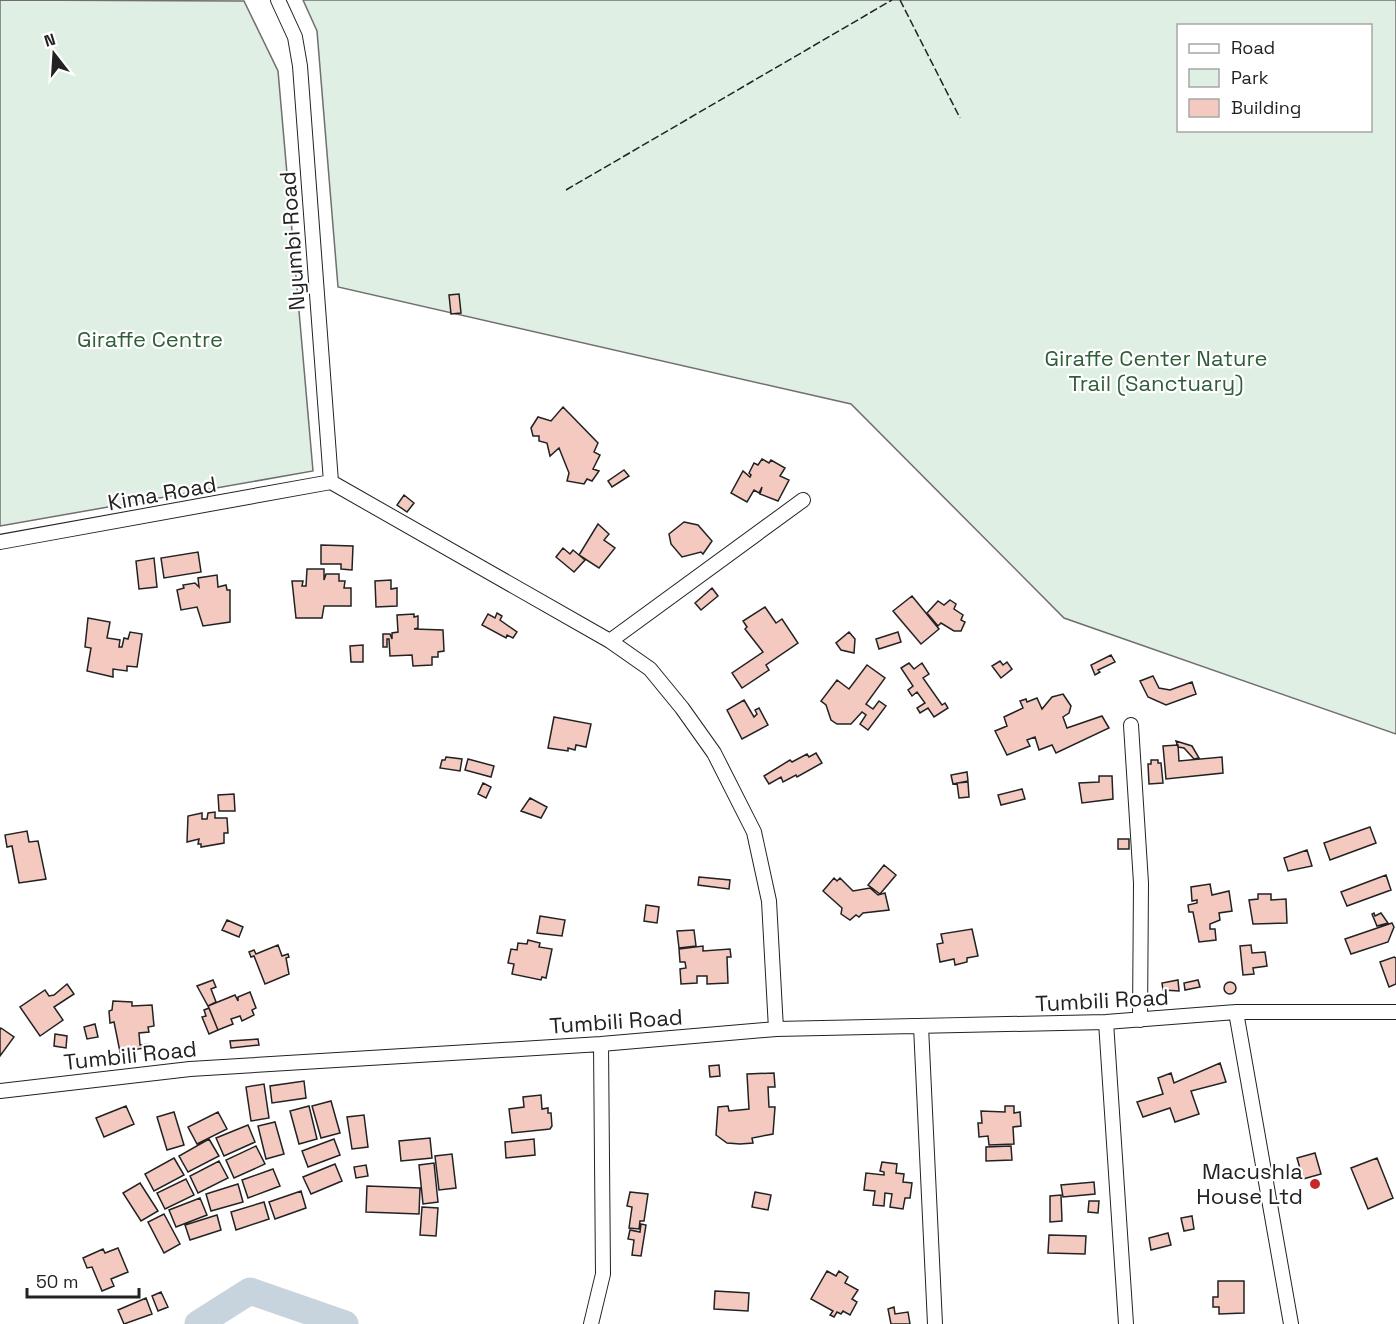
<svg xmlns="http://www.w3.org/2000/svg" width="1396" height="1324" font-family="'Space Grotesk',sans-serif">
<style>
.green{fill:#e0efe3;stroke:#6f6f6f;stroke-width:1.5;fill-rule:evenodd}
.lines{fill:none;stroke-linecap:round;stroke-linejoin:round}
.river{stroke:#c7d3dd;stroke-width:27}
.building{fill:#f3c9c0;stroke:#222;stroke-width:1.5}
.minor-casing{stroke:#222;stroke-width:16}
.minor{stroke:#fff;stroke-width:14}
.fence{stroke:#222;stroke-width:1.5;stroke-dasharray:8 3;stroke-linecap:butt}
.poi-dot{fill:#c62828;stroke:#fff;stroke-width:2}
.labels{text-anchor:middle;stroke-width:4.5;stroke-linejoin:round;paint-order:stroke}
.street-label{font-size:22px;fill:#222;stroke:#fff}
.park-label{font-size:22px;fill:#2f5e38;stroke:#fff}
.poi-label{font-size:22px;fill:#222;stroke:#fff;text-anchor:end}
</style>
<rect width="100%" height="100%" fill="#fff"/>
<path class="green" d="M0 0 244 1 278 71 313 471 0 526Z
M303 0H1396V734L1064 618 851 404 338 287 317 31ZM1178 26H1370V130H1178Z"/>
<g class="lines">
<path class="river" d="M198 1324 250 1291 345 1324"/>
</g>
<path class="building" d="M459 294 461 313 451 314 449 295Z
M563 407 598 443 594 452 600 455 593 469 599 471 592 481 587 479 584 484 567 481 569 473 559 448 550 456 547 443 539 441V436H533L531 428 538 417 551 421Z
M762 459 769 463 771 460 785 468 780 476 789 480 778 501 760 494 762 487 759 493 754 490 747 502 731 493 743 471 750 477 751 475 749 473 754 463 758 465Z
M624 470 629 476 612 487 608 481Z
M404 495 414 503 407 512 397 505Z
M684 522 698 525 712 541 703 554 701 552 682 557 671 544 669 534Z
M598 524 609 534 604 540 615 548 599 568 579 555Z
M321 545 353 546 352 570 341 569V564H321Z
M563 548 570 554 573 550 585 560 574 572 556 557Z
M198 552 201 572 164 578 161 558Z
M154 558 157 587 139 589 136 561Z
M307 569H324V580L326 574H339V581H345L344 588H351V606H324L322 618H296L292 581H303L302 586H306Z
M217 575 218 587 226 585 227 590H230V622L203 626 197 607 181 610 177 590 184 588 183 585 195 583 199 587 198 578Z
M391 580V589L397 588V606L376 607 375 581Z
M712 588 718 596 701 610 695 603Z
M912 596 939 629 921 644 893 611Z
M950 600 956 604 954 609 963 615 961 620 965 622 961 631H954L941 623 938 626 927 613 938 601 944 605Z
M765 607 776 623 782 619 798 643 766 665 769 670 742 688 732 673 763 652 745 629 747 627 743 621Z
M497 613 502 616 500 620 517 632 513 638 507 635 506 638 482 625 488 614 495 618Z
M414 614V617L418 616V628L414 629 443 630 444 651 438 652V657H432V665L413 666 412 655 390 656 389 639H387V647H383V634H390L392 639V633L398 632 397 615Z
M88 618 110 622 107 638 120 640 119 647H122L124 638 128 639 130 632 142 634 137 667 127 666V671L113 669V677L87 671 91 648 85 647Z
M849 632 855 639 854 653 841 650 836 643Z
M898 632 901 642 879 649 876 639Z
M363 645V662H351L350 646Z
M1111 655 1115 662 1098 670 1100 672 1095 675 1091 665Z
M1000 661 1003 665 1007 662 1012 669 1001 678 992 666Z
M909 663 914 669 922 663 929 674 923 678 942 705 945 703 948 708 934 717 928 708 920 713 917 708 925 703 917 692 912 696 908 690 913 686 901 668Z
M867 665 885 678 866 704 873 709 879 701 886 706 868 730 860 724 866 715 862 712 851 724H837L831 720 826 705 821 701 837 680 849 689Z
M1153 676 1159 688 1170 690 1192 682 1196 694 1166 705 1148 697 1140 681Z
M1063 694 1071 706 1069 713 1063 717 1067 728 1102 716 1109 728 1056 753 1052 745 1039 750 1035 737 1027 740 1030 746 1007 755 995 731 1007 726 1004 717 1023 708 1020 701 1026 699 1027 702 1037 698 1042 709 1052 697Z
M744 700 754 717 757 714 755 710 759 708 768 725 742 739 727 710Z
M554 717 591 724 586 747 576 745 575 750 568 748V751L548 748Z
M1176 741 1192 746 1199 758 1194 759 1184 748 1178 747Z
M1178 745 1179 761 1222 757 1223 773 1166 779 1163 746Z
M816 753 822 763 797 777 796 775 783 782 781 777 769 784 764 776 790 760 792 762 807 754 809 757Z
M446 757 462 759 460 771 440 768 442 760H445Z
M468 759 494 766 491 777 465 770Z
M1151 760H1158V763H1161L1163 783 1149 784 1148 764H1151Z
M967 772 968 781 953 784 951 775Z
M1099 776H1112L1113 799 1082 803 1079 783 1099 782Z
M968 782 969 797 959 798 957 783Z
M483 783 491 787 486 798 478 794Z
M1022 789 1025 799 1001 805 998 795Z
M234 794 235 811H219L218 795Z
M530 798 547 807 541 818 521 811Z
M215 812V818H227L228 833H224V843L201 847V844H198L199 839 187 842 188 816 202 813V819H207L208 813Z
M1370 827 1376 843 1330 860 1324 843Z
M27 831 29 842 38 841 46 879 19 883 12 846 7 847 5 835Z
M1118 839H1129V849H1118Z
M1307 850 1312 866 1288 871 1284 858Z
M884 865 896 875 880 894 868 885Z
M1386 875 1391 890 1347 906 1341 892Z
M699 877 730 880 729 889 698 885Z
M834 878 837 881 840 878 853 891 870 888 878 895 885 893 889 910 863 913 859 917 856 915 850 920 841 914 842 908 823 891Z
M1210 884 1212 895 1229 891 1232 911 1219 913 1220 920 1210 924V929H1215L1216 940 1199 942 1193 912H1189L1188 905 1197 903V900L1192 901 1191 887Z
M1258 894H1271V900L1286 899 1287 923 1253 924 1249 900 1258 899Z
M646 905 659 907 657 923 644 921Z
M1374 913 1375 916 1381 913 1388 923 1377 926 1372 914Z
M540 916 565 920 562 936 537 933Z
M227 920 243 927 239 937 222 930Z
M1392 923 1394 927 1388 942 1351 954 1345 939Z
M972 929 978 956 967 958V962L955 965 954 959 940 962 937 944 943 943 941 934Z
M694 930 696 946 679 948 677 931Z
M528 940 540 943 539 947 552 949 546 978 542 977 541 980 512 974 514 964 508 963 511 949 517 950 518 943 527 944Z
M278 945 282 956 288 954 289 957 286 958 289 974 265 984 254 956 251 957 249 952 254 950 256 954Z
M1251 945 1252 953 1265 952 1267 966 1253 968 1254 974 1243 975 1240 946Z
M703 946V951L730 949 731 957H727L728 983 707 984V976H697V983L681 984 680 969 686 968 685 962H680L679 949Z
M1394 957 1396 958V984L1389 987 1380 962Z
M213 980 216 987 211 989 216 1002 208 1006 197 986Z
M1178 980 1179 991 1163 990 1162 983Z
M1198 980 1200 987 1185 990 1184 983Z
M1224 988a6 6 0 1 1 12 0a6 6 0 1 1-12 0Z
M67 984 74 994 54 1007 63 1020 40 1036 20 1007 45 990 49 996 54 995Z
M250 992 256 1008 252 1010 254 1015 242 1021 240 1016 231 1019 233 1024 218 1030 208 1006 235 995 238 1001V997Z
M113 1001 132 1002V1006L152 1005 154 1026 148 1027 149 1032 139 1033 140 1045 150 1044 151 1047 120 1052 114 1022 110 1023 109 1011 112 1010Z
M209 1008 218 1030 209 1034 202 1017 206 1016 204 1010Z
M95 1024 98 1037 87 1039 84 1027Z
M1 1028 14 1037 0 1056V1030Z
M55 1034 67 1036 66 1048 54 1046Z
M258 1039 259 1045 231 1048 230 1041Z
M1220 1063 1226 1082 1191 1091 1199 1114 1175 1122 1170 1108 1143 1117 1137 1102 1163 1094 1158 1078 1171 1073 1174 1083Z
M719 1065 720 1076 710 1077 709 1066Z
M774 1073 775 1087H768L769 1107H775L773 1134 752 1138 753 1143 740 1144 727 1143 716 1135 718 1107 728 1106 729 1111 749 1109 747 1074Z
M304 1081 306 1098 272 1103 270 1086Z
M264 1084 269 1118 251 1121 246 1087Z
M541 1095 542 1109 548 1108V1113H551L552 1126 550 1129 512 1133 509 1109 524 1107 523 1097Z
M331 1101 340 1133 321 1138 312 1106Z
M126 1106 134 1124 104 1137 96 1118Z
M309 1106 317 1139 299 1144 290 1111Z
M1005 1106H1014V1113L1020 1112 1021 1126 1013 1127 1014 1144 989 1145 988 1136 979 1137 978 1123H982L981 1111 1005 1112Z
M174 1112 184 1145 167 1150 157 1117Z
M218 1112 227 1129 197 1144 188 1127Z
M364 1115 368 1147 352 1149 347 1117Z
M275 1122 284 1154 266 1159 258 1126Z
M248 1125 255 1142 224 1156 216 1138Z
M430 1138 432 1158 401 1161 399 1141Z
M209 1139 219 1156 188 1172 179 1156Z
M334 1139 340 1155 308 1167 302 1151Z
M534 1139 535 1155 506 1158 505 1142Z
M256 1146 265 1164 234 1178 226 1160Z
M1011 1146 1012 1160 986 1161V1147Z
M1315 1153 1321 1174 1303 1179 1297 1158Z
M452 1154 456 1188 439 1190 435 1156Z
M174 1158 184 1175 154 1191 145 1174Z
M1377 1158 1393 1198 1368 1209 1351 1168Z
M219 1161 228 1178 198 1193 190 1176Z
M882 1162 897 1164 896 1173 904 1174 903 1182 912 1183 910 1198H905L903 1209 890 1207 892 1194 885 1193 884 1206 873 1205 875 1191 864 1190 866 1173 884 1175V1172L880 1171Z
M434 1163 438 1202 423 1204 419 1165Z
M335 1164 342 1181 311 1194 303 1177Z
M366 1165 368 1176 356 1178 354 1167Z
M273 1169 280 1186 248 1198 242 1180Z
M186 1179 194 1195 165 1209 157 1193Z
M1094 1182 1095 1194 1063 1197 1061 1185Z
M140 1183 158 1211 141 1221 123 1193Z
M238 1184 243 1202 211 1211 206 1194Z
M367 1186 420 1188 419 1214 366 1212Z
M301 1191 306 1208 275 1219 269 1202Z
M630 1192 648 1194 644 1221H640L639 1229 629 1228 632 1207 627 1206Z
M755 1192 771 1195 768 1210 752 1207Z
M1061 1195 1062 1221 1050 1222V1196Z
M200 1198 207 1215 176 1227 169 1210Z
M1089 1201H1099L1098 1213 1088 1212Z
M264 1202 269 1219 236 1230 231 1212Z
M422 1207 438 1208 436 1236 420 1235Z
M164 1214 180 1244 164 1253 148 1222Z
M217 1215 221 1230 190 1240 185 1225Z
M1192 1216 1194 1229 1184 1231 1181 1218Z
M641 1224 646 1225 641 1256 632 1255 634 1240 628 1239 630 1230 640 1232Z
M1168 1233 1171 1245 1151 1250 1149 1238Z
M1049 1235 1086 1236 1085 1254 1048 1253Z
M118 1248 128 1272 111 1279 114 1286 102 1291 92 1267 87 1268 83 1258 103 1249 105 1253Z
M827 1271 836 1276 839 1271 848 1277 845 1283 858 1290 852 1299 857 1302 850 1315 843 1311 841 1314 837 1312 834 1317 830 1315 833 1311 811 1299Z
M1218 1281H1244V1313L1219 1314V1307H1213V1297H1218Z
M715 1291 749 1293 748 1311 714 1309Z
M161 1292 168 1307 158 1311 152 1296Z
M146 1298 152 1314 124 1324 118 1310Z
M894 1307 895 1314 908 1312 910 1324H891L888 1309Z"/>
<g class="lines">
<defs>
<path id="minor" d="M278 0 295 37 300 66 331 482
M331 482 610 641 650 669 682 708 714 753 754 832 769 901 776 1029
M0 542 331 482
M610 641 803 500
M1131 725 1141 883 1140 1020
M1236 1012 1291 1324
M1106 1022 1126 1324
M921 1026 935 1324
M0 1091 190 1069 601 1044 776 1029 1106 1022 1236 1012H1396
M591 1324 603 1274 601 1044"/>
</defs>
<use href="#minor" class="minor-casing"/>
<use href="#minor" class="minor"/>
<path class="fence" d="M900 0 960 118
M566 190 892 0"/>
</g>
<circle class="poi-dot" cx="1315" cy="1184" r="6"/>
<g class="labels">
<g class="street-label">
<text transform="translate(292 241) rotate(-94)" y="8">Nyumbi Road</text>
<text transform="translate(162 493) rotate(-10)" y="8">Kima Road</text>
<text transform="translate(1102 1000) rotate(-3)" y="8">Tumbili Road</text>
<text transform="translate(616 1021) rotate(-4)" y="8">Tumbili Road</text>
<text transform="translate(130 1055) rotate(-6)" y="8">Tumbili Road</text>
</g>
<g class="park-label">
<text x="150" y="347">Giraffe Centre</text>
<text x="1156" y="366">Giraffe Center Nature<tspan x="1156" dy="25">Trail (Sanctuary)</tspan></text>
</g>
<g class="poi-label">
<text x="1303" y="1179">Macushla<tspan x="1303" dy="25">House Ltd</tspan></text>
</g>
</g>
<rect x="1177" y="24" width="195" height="108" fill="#ffffff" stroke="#a7a7a7" stroke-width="1.5"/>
<rect x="1189" y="44" width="30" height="9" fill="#ffffff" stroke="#a7a7a7" stroke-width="1.5"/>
<text x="1231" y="54" font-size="18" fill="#222222">Road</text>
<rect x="1189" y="69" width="30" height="18" fill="#e0efe3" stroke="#a7a7a7" stroke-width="1.5"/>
<text x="1231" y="84" font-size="18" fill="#222222">Park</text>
<rect x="1189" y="99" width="30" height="18" fill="#f3c9c0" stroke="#a7a7a7" stroke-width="1.5"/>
<text x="1231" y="114" font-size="18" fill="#222222">Building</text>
<g transform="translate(54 54) rotate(343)" stroke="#ffffff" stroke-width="4.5" paint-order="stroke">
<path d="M0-4.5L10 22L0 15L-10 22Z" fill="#222222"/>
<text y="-9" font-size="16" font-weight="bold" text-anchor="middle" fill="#222222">N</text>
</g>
<path d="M27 1288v9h112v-9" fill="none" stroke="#222222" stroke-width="3"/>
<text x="36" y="1288" font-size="18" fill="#222222" stroke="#ffffff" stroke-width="4.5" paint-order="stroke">50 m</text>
</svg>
